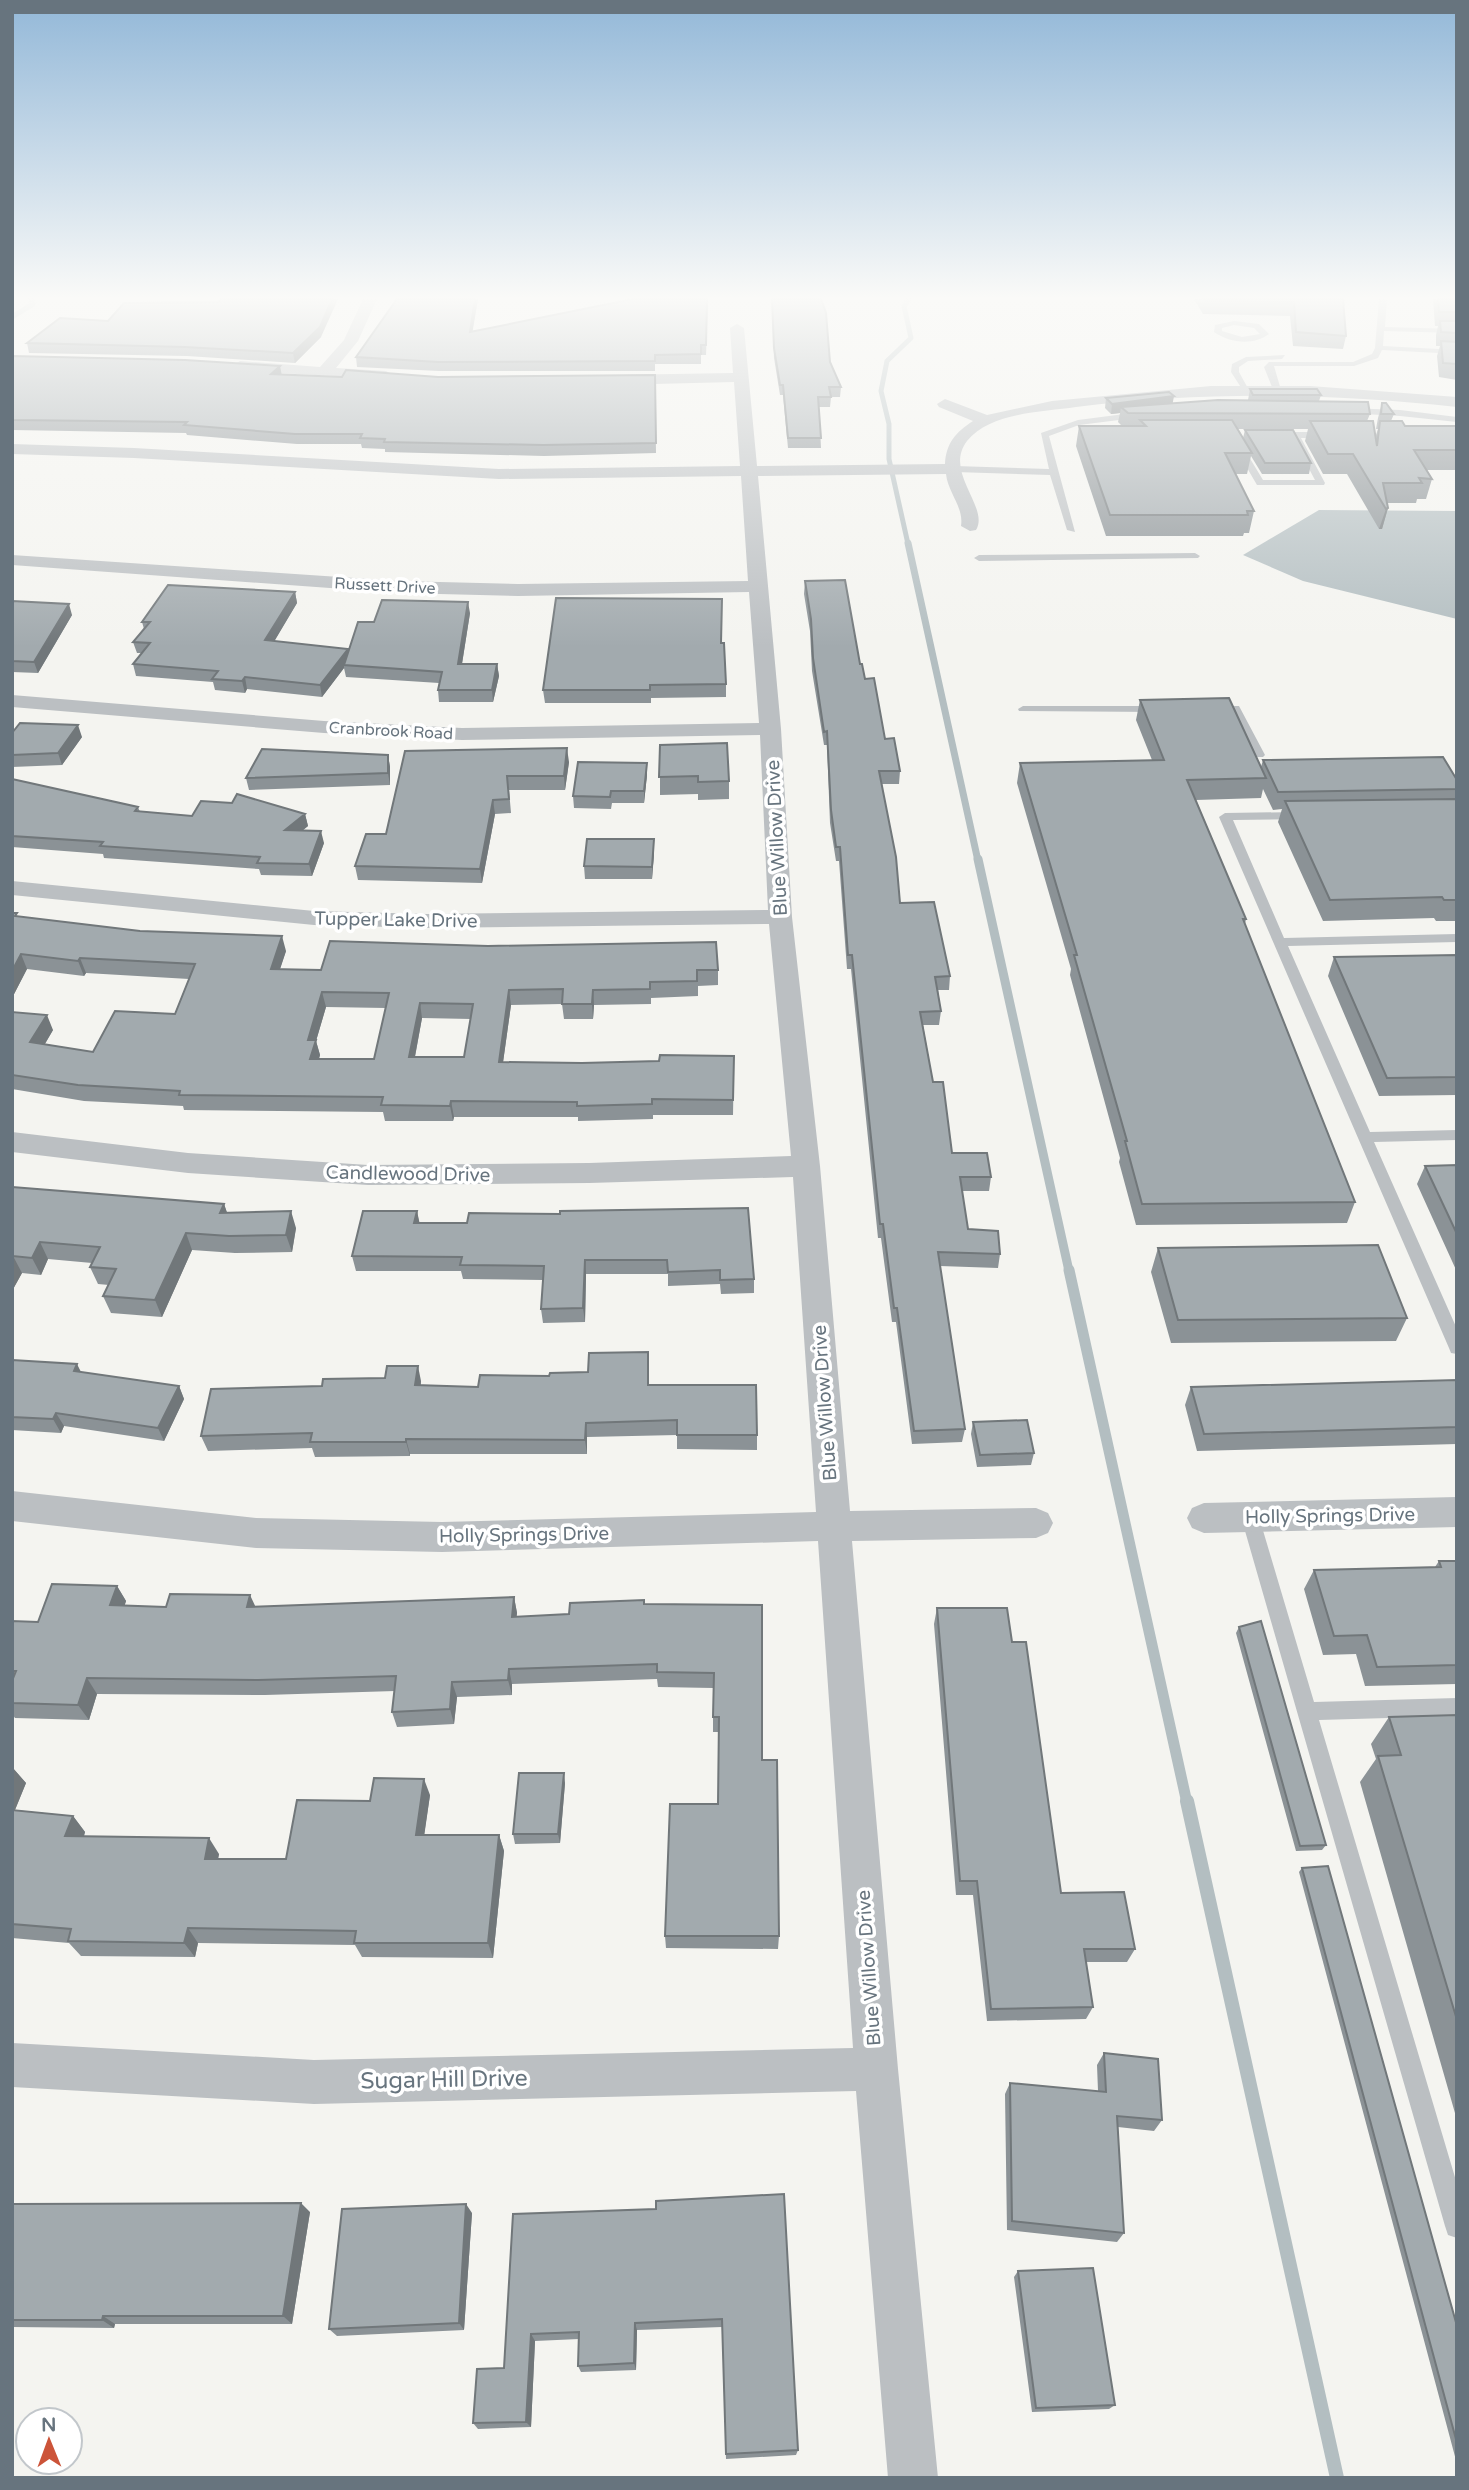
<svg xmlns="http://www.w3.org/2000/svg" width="1469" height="2490" font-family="'Varela Round',sans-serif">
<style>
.water{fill:#b3bec1}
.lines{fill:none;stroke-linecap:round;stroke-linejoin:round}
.stream-far4{stroke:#b3bec1;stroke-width:5}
.stream-far3{stroke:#b3bec1;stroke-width:7}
.stream-far2{stroke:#b3bec1;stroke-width:9}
.stream-far1{stroke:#b3bec1;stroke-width:11}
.stream{stroke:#b3bec1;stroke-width:14}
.lane{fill:#bbbfc2;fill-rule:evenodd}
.street{fill:#bbbfc2;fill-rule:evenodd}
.wall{fill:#8b9296;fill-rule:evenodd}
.shaded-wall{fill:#71777a}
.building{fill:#a2aaae;stroke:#71777a;stroke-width:2;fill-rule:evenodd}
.labels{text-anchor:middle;stroke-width:7;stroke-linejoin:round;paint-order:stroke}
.far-street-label{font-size:16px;fill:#67747e;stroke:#fff}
.street-label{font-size:19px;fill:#67747e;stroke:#fff}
.near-street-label{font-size:23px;fill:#67747e;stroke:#fff}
</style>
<rect width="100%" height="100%" fill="#f4f4f0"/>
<path class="water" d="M1319 510 1457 511V619L1303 581 1243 555Z"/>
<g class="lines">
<path class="stream-far4" d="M12 317 33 304 31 299
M908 544 889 459V424L881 391 887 361 911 338 904 306 909 299"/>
<path class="stream-far3" d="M908 543 978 861"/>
<path class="stream-far2" d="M978 859 1069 1271"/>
<path class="stream-far1" d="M1069 1270 1187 1803"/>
<path class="stream" d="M1187 1801 1337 2478"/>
<path class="lane" d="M1379 299H1387L1385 327 1457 329V333L1384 331 1383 346 1457 350V354L1382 350 1378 358 1354 366H1274L1281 390 1274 392 1264 367 1269 362H1353L1372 354 1375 348Z
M1234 321 1259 324 1269 334C1253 346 1230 343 1214 332L1215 325ZM1234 325 1254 328 1260 334 1242 337 1222 331V328Z
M1285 355 1282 359 1248 361 1239 367V372L1250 392H1244L1231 372 1232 364 1246 357Z
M1348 408 1400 410 1457 417V422L1400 416 1345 413 1344 411Z
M1140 412 1143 413V417L1079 425 1049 436 1075 532 1067 530 1050 475 955 472 951 469 955 466 1049 469 1041 433 1078 420Z
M1295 432H1327L1331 435 1327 438H1301L1325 483 1324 485H1257L1236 449 1237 447H1243L1263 480H1315L1291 435Z
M1195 553 1200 556 1198 558 979 561 974 558 979 555Z
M1023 706H1157L1162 709 1157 712 1019 711 1018 709Z
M1210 706H1239L1265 755 1263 757H1255L1231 711 1210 710Z
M1300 812 1304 813V819L1233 820 1284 938 1457 934V942L1288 946 1370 1132 1457 1130V1140L1374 1142 1457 1329V1354L1451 1353 1449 1348 1219 817 1225 813Z
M1250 1509 1256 1511 1259 1517 1314 1702 1457 1698V1716L1319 1720 1457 2184V2238L1448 2235 1445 2226 1241 1517 1244 1511Z"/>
<path class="street" d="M363 299H377L358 341 336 368 386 371 394 376 391 379 240 371 232 366 240 361 320 367 344 340Z
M737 324 744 328 757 466 945 464C946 443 956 432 973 421L939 407 937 404 945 399 987 415 1052 401 1211 386H1310L1457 397V407C1329 393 1203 391 1076 407 1043 412 990 412 967 441 943 472 990 507 976 530L970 531 961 526C964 507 948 493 946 474L758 476 781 729 792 917 820 1166 850 1511 1036 1508 1048 1513 1053 1523 1048 1533 1036 1538 852 1541 898 2069 938 2478H888L856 2091 314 2104 12 2087V2043L314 2060 853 2048 818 1541 442 1552 256 1548 12 1521V1491L256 1518 442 1522 816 1512 793 1177 589 1183 368 1185 188 1173 12 1152V1132L188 1153 368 1165 589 1163 791 1156 769 924 427 928 314 925 12 895V881L314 911 427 914 768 910 760 735 462 740 324 733 12 707V695L324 721 462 728 759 723 749 592 518 596 399 593 12 565V555L399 581 518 584 748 581 741 476 499 479 134 458 12 454V444L134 448 499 469 740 466 734 382 614 385 606 380 614 375 733 373 730 328Z
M1457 1497V1527L1204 1533 1192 1528 1187 1518 1192 1508 1204 1503Z"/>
</g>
<path class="wall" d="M397 299H478L472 331 708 299 706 355H701V364H655V371H439L357 367 356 357Z
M1194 299H1343L1346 336 1343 349 1293 346 1290 316 1203 314Z
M1433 299H1457V380L1439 377 1437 356 1440 346H1436V335L1438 326H1435Z
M772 308 841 387 840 397H831L830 407H819L821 448H788L783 395H780L774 358Z
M321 337 295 363 187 356 29 353 27 343Z
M12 356 282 375 342 377 655 375 656 453 544 456 385 452V449L362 448 361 444H297L187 435 186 433 12 430Z
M1250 389 1321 395 1319 401 1370 414 1367 421 1375 438 1378 429H1376L1378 418 1382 403 1394 414 1391 421 1405 426H1457V470H1427L1432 479 1426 499H1417L1416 503H1387L1388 508 1382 529H1379L1347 474H1323L1305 441 1308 429H1237L1243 438 1245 430 1311 463 1309 474H1262L1251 456 1247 474H1235L1254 511 1249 533H1244L1243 536H1106L1076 446 1079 426H1122L1118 422 1120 413 1111 414 1105 408 1106 398 1172 403 1248 400Z
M805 581 860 664 885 739 900 771 899 784H882L900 903 950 976 949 990H938L941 1011 939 1025H923L933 1082 952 1153 991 1177 989 1191H962L968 1229 1000 1254 998 1268 940 1266 965 1429 962 1442 912 1444 896 1322H892L881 1238H878L851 969H847L839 861H836L830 823 827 745H824L812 671 810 631 804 594Z
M295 592 297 603 274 641 348 652 374 622 470 613 462 664H497L499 676 493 702H439L438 690 439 683 346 677 344 668 322 697 247 689 245 693 215 690 213 682 136 676 133 664 142 653H137L133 642 144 629 142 622Z
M12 601 72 615 38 673 12 672Z
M721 643 726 684V697L651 698V703H545L543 690Z
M1140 700 1261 767 1263 760 1457 780V921H1436L1434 918 1323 921 1278 822 1282 809 1273 810 1263 789 1261 798 1196 800 1246 919 1245 924 1355 1202 1347 1223 1136 1225 1119 1162 1120 1158 1070 975 1071 969 1017 783 1020 763 1152 760 1136 720Z
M12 733 82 737 62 765 12 767Z
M660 745 729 781V799L698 800V794L660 795Z
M405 751 569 762 565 790H509L511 813 495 814 482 883 358 880 355 866 386 834Z
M388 755 390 767V785L249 790 246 778Z
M647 763V775L644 803H612L611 809 574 808 573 796Z
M12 779 138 807 140 812 192 816 305 814 308 826 302 831 324 843 312 876 261 875 259 869 104 858 103 854 12 847Z
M654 839V852L652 879H585L584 866Z
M19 917 286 951 280 969 718 970V985L698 986V996L651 998V1004L594 1005 593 1019H564L562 1004 511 1005 503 1062 582 1063 659 1061 734 1056 733 1115H653V1119L578 1121V1117H454L453 1121H385L383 1112 184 1110 183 1106 84 1101 12 1089V1012L53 1030 45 1044 93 1052 175 1014 189 979 86 973 84 976 27 969 12 998ZM326 1007 386 1008 374 1059H319L320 1055 316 1041ZM422 1018 471 1019 464 1057H415Z
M1457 955V1095L1379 1096 1328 976 1334 957Z
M1457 1165V1272L1417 1184 1425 1166Z
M12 1187 224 1204 227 1213 296 1228 292 1252 235 1253 192 1250 162 1317 111 1313 103 1296 109 1285 98 1284 90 1267 92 1263 48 1259 41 1275 22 1273 12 1291Z
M417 1211 419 1223H467L560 1214 754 1279V1293L721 1294 720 1284 668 1286V1274H586L585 1322 543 1323 541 1309 543 1280 463 1279 461 1271H356L352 1256Z
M1158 1248 1407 1318 1396 1341 1171 1343 1151 1272Z
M648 1352 649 1385 757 1435V1450L677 1449V1435L587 1437V1454H410V1456L315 1457 312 1448 208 1451 201 1436 322 1386 385 1378 421 1381V1385L478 1387 549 1376 588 1372Z
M12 1360 81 1372 179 1386 184 1399 164 1441 64 1426 61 1433 12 1430Z
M1457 1380V1444L1197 1451 1185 1405 1191 1387Z
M973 1422 1034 1453 1031 1465 977 1467 971 1434Z
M1439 1561H1457V1684L1365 1686 1356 1654 1323 1655 1304 1589 1314 1570 1435 1567Z
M117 1586 126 1601 124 1606 256 1607 514 1597 517 1613 516 1617 569 1614 644 1604 762 1605V1760L779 1936 778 1949 666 1948 665 1936 718 1804 719 1732H713V1688L658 1687 657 1679 512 1684V1695L457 1697 454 1724 397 1727 392 1712 395 1691 265 1695 97 1694 89 1720 15 1718 12 1714V1621L38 1622Z
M937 1608 1012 1642 1061 1893 1135 1949 1127 1962H1086L1093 2007 1086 2019 987 2021 973 1895H956L934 1624Z
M1239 1627 1326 1845 1322 1850 1296 1851 1236 1633Z
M1457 1715V2120L1360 1782 1376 1759 1371 1744 1389 1717Z
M12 1767 26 1783 15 1810 73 1816 85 1832 84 1837 219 1854 218 1859H286L370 1801 430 1795 424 1835H499L504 1851 493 1958 362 1957 355 1945 198 1943 195 1957 81 1956 69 1943 12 1938Z
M565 1783 560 1843 515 1844 513 1834Z
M1302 1868 1457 2326V2464L1299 1872Z
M1104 2053 1162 2120 1154 2131 1118 2127 1124 2233 1117 2242 1007 2230 1005 2094 1010 2083 1098 2091 1097 2065Z
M656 2201 798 2450 796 2455 726 2459 722 2327 637 2330 636 2370 581 2372 578 2366 579 2339 535 2341 531 2427 478 2429 473 2423 504 2368 513 2214 656 2209Z
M12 2204 310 2212 292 2324H115L114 2328 12 2327Z
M472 2213 464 2330 337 2336 329 2329Z
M1018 2271 1115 2405 1109 2409 1032 2412 1014 2277Z"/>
<path class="shaded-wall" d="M332 299H338L321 337 295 363 293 353Z
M475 299H478L471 341 470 332Z
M280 366 282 376 271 374Z
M1174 396 1172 407H1121L1120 413 1111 414 1112 404Z
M1388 508 1382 529H1379L1386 509Z
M295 592 297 603 268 652 265 640Z
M468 602 470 613 460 676 458 664Z
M69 604 72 615 38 673 34 662Z
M348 649 350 661 344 665V668L322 697 320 685Z
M497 664 499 676 493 702 492 690Z
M245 677 247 689 245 693 242 681Z
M78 725 82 737 62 765 58 753Z
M567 748 569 762 565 790 564 776Z
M388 755 390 767V785L388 773Z
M647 763V775L644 803V791Z
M493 800 495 814 482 883 480 869Z
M305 814 308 826 288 842 285 830Z
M321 831 324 843 312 876 309 864Z
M654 839V852L652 879V867Z
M282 936 286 951 275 984 271 969Z
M21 954 27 969 12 998V971Z
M80 958 86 973 84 976 78 961Z
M509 990 511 1005 501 1077 499 1062Z
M593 990 594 1005 593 1019 592 1004Z
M322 992 326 1007 316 1041 320 1055 314 1074 310 1059 308 1040Z
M420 1003 422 1018 412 1072 409 1057Z
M47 1015 53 1030 37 1057 30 1042Z
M451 1101 454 1117 453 1121 450 1106Z
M224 1204 230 1221 220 1213Z
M291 1211 296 1228 292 1252 286 1235Z
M417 1211 420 1225 414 1223Z
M186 1233 192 1250 162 1317 155 1300Z
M40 1242 48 1259 41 1275 32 1258Z
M13 1256 22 1273 12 1291V1258Z
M585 1260 586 1274 585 1322 583 1308Z
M77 1364 84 1378 74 1371Z
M418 1366 421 1381 418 1400 415 1385Z
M179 1386 184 1399 164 1441 158 1428Z
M56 1413 64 1426 61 1433 53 1419Z
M586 1423 587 1437V1454L585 1440Z
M406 1439 410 1454V1456L406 1442Z
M117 1586 126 1601 120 1621 110 1605Z
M250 1595 257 1610 247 1607Z
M514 1597 517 1613 515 1633 512 1617Z
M509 1669 512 1684V1695L508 1680Z
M87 1678 97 1694 89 1720 78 1705Z
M452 1682 457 1697 454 1724 450 1709Z
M12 1767 26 1783 12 1817Z
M564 1773 565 1783 560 1843 558 1834Z
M424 1779 430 1795 422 1851 416 1835Z
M73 1816 85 1832 78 1852 65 1836Z
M499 1835 504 1851 493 1958 488 1943Z
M209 1838 219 1854 215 1874 205 1859Z
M188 1928 198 1943 195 1957 184 1943Z
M301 2203 310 2212 292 2324 283 2316Z
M466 2204 472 2213 464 2330 459 2323Z
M103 2316 115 2324 114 2328 102 2320Z
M635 2323 637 2330 636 2370 634 2363Z
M531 2334 535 2341 531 2427 526 2422Z"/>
<path class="building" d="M221 299H332L320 327 293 353 185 347 27 343 60 318 108 321 124 303 219 302Z
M397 299H475L470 332 633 299H707L706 345H701V354L655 355V361L438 362 356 357Z
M772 299H821L826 313 830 362 841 387H829L831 397H818L821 438H788L783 385H780L774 348Z
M1204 299H1343L1346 336 1296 332 1294 302 1206 301Z
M1438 299H1457V312H1439Z
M1440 321H1457V333L1441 332Z
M1441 341 1457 342V364L1443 363Z
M12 356 185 360 280 366 271 374 342 377 346 370 438 377 655 375 656 443 543 445 384 442 385 439 360 438 362 434H295L184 425 187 422 12 420Z
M1250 389H1317L1321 395H1253Z
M1169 392 1174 396 1112 404 1106 398Z
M1218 400 1368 402 1370 414 1128 413 1121 407Z
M1382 403H1386L1394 414H1381Z
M1140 420H1232L1252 453H1225L1254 511H1247L1248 515H1110L1079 426H1146Z
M1310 421H1373L1377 446 1380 421H1402L1405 426H1457V450H1414L1432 479 1419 478 1422 483H1383L1388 508 1386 509 1353 454H1328Z
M1245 430H1293L1311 463H1265Z
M845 580 860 664H862L865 679 874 678 885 739 894 738 900 771H879L896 857 900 903 934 902 950 976 935 977 941 1011 920 1012 933 1082H943L952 1153H987L991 1177H960L968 1229 998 1231 1000 1254 938 1252 965 1429 914 1431 897 1308H894L883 1224H880L852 955H848L840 847H836L831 810 827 731 824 732 813 658 811 619 805 581Z
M168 585 295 592 265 640 348 649 320 685 245 677 242 681 212 679 218 671 133 664 150 643 133 642 150 622H142Z
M556 598 722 599 721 643H724L726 684 650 685V690H543Z
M382 600 468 602 458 664H497L492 690H438L442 672 344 665 358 622H374Z
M12 601 69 604 34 662 12 661Z
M1229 698 1266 778 1187 780 1246 919H1243L1355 1202 1142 1204 1125 1141H1127L1074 955H1077L1020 763 1164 760 1140 700Z
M20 723 78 725 58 753 12 755V733Z
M727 743 729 781 698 782V776L659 777 660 745Z
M567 748 564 776H507L509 799 493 800 480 869 355 866 366 834H386L405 751Z
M262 749 388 755V773L246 778Z
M1443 757 1457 780V789L1278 792 1263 760Z
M578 762 647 763 644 791H611L610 797 573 796Z
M12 779 138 807 135 811 192 816 201 801 232 803 237 794 305 814 285 830 321 831 309 864 257 863 260 857 100 846 103 842 12 836Z
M1457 799V900H1444L1442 897 1330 900 1285 801Z
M587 839H654L652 867 584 866Z
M12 913H17L15 916 140 931 282 936 271 969 321 970 330 941 488 946 716 942 718 970H697V981L650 982V989L593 990 592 1004H562L563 989 509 990 499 1062 582 1063 659 1061 660 1055 734 1056 733 1100 652 1099V1104L577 1106V1102L451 1101 450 1106 381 1105 383 1097 179 1095 180 1091 78 1085 12 1075V1012L47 1015 30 1042 93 1052 115 1011 175 1014 195 964 80 958 78 961 21 954 12 971ZM322 992 389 993 374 1059H310L316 1040H308ZM420 1003 473 1004 464 1057H409Z
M1457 955V1077L1387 1078 1334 957Z
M1457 1165V1234L1425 1166Z
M12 1187 224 1204 220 1213 291 1211 286 1235 229 1236 186 1233 155 1300 103 1296 116 1269 90 1267 100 1247 40 1242 32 1258 13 1256 12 1258Z
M748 1208 754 1279 720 1280V1270L668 1272 667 1260H585L583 1308 541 1309 544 1266 460 1265 462 1257 352 1256 363 1211H417L414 1223H467L469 1213 560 1214V1211Z
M1378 1245 1407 1318 1178 1320 1158 1248Z
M648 1352V1385H756L757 1435H677V1420L586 1423 585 1440 406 1439V1442H310L312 1433 201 1436 211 1389 322 1386 323 1379 385 1378 387 1366H418L415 1385 478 1387 480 1375 549 1376 550 1373 588 1372 589 1353Z
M12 1360 77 1364 74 1371 179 1386 158 1428 56 1413 53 1419 12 1417Z
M1457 1380V1427L1204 1434 1191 1387Z
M1027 1420 1034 1453 980 1455 973 1422Z
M1439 1561H1457V1665L1377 1667 1367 1635 1334 1636 1314 1570 1441 1567Z
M52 1584 117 1586 110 1605 166 1607 170 1594 250 1595 247 1607 514 1597 512 1617 569 1614 570 1603 644 1600V1604L762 1605V1760H777L779 1936H665L670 1804H718L719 1717H713L714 1673 657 1672V1664L509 1669 508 1680 452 1682 450 1709 392 1712 396 1676 258 1680 87 1678 78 1705 12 1703V1681L16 1671H12V1621L38 1622Z
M937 1608H1007L1012 1642H1026L1061 1893 1124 1892 1135 1949H1084L1093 2007 991 2009 977 1881H960Z
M1261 1621 1326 1845 1300 1846 1239 1627Z
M1457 1715V2020L1378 1756 1401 1755 1389 1717Z
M519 1773H564L558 1834H513Z
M374 1778 424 1779 416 1835H499L488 1943H354L356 1931 188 1928 184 1943 68 1941 71 1929 12 1924V1810L73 1816 65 1836 209 1838 205 1859H286L297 1800 370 1801Z
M1328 1866 1457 2326V2443L1302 1868Z
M1104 2053 1158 2059 1162 2120 1117 2116 1124 2233 1012 2221 1010 2083 1106 2092Z
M784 2194 798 2450 726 2454 722 2319 635 2323 634 2363 578 2366 579 2332 531 2334 526 2422 473 2423 477 2369 504 2368 513 2214 656 2209V2201Z
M301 2203 283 2316H103L102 2320H12V2204Z
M466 2204 459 2323 329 2329 342 2209Z
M1093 2268 1115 2405 1036 2408 1018 2271Z"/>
<linearGradient id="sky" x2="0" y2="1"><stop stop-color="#93b8d8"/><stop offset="0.46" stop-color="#fafaf8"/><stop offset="1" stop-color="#fafaf8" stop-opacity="0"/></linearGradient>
<rect width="1469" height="647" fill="url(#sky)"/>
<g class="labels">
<g class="far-street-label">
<text transform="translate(385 585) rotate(3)" y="6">Russett Drive</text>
<text transform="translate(391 730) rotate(3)" y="6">Cranbrook Road</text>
</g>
<g class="street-label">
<text transform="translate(776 838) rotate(-93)" y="7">Blue Willow Drive</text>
<text transform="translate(396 919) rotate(1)" y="7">Tupper Lake Drive</text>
<text transform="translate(408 1173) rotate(1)" y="7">Candlewood Drive</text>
<text transform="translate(824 1403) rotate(-94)" y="7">Blue Willow Drive</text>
<text transform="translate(1330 1515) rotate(-1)" y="7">Holly Springs Drive</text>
<text transform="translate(524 1534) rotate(-1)" y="7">Holly Springs Drive</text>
<text transform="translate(868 1968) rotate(-94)" y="7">Blue Willow Drive</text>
</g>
<g class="near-street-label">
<text transform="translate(444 2079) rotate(-1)" y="8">Sugar Hill Drive</text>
</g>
</g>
<rect width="1469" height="2490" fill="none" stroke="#67747e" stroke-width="28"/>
<g transform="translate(49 2441) rotate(359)"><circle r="33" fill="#ffffff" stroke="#c2c7cb" stroke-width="2"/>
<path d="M0-5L12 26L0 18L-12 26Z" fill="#cc5439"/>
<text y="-10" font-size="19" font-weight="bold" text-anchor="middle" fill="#67747e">N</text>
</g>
</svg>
